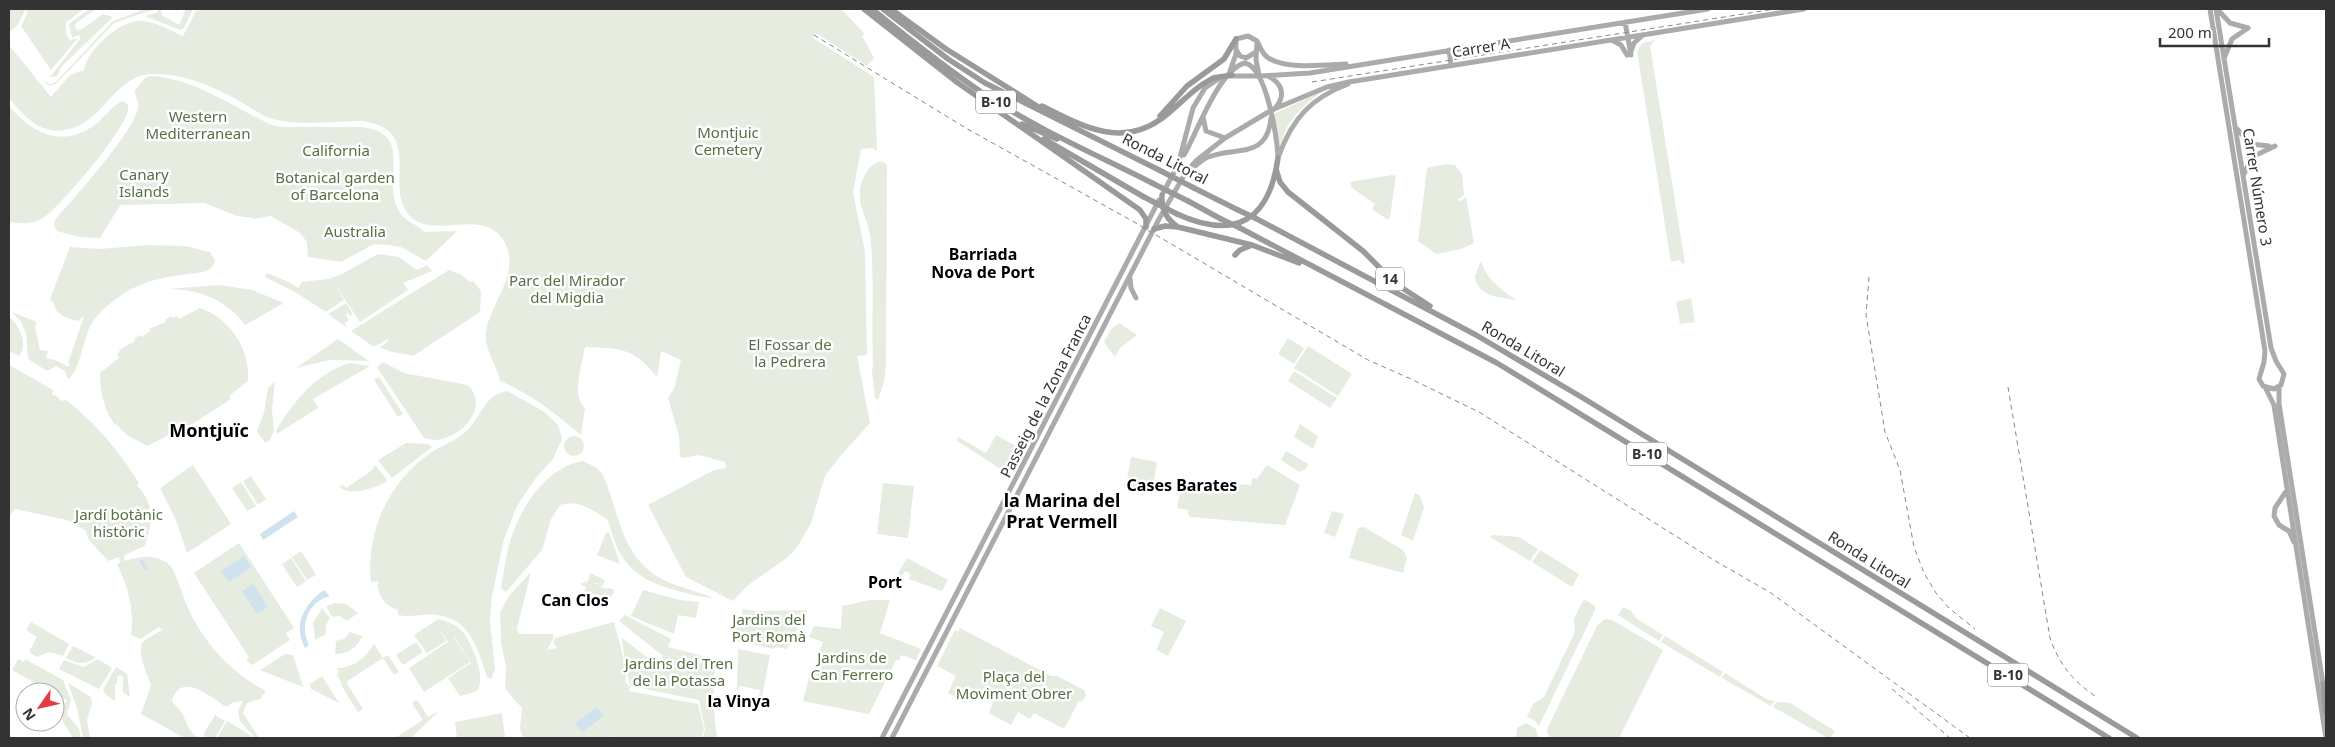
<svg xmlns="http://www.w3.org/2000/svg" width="2335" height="747" font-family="'Noto Sans',sans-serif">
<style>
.green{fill:#e6ecdf}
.water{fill:#cfe2ee}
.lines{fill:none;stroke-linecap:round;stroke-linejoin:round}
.canal{stroke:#cfe2ee;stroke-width:4}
.major{stroke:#ababab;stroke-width:5}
.highway{stroke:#9a9a9a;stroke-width:5.5}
.rail{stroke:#888;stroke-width:1;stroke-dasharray:5 4;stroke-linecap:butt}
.major-bridge{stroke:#ababab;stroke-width:5}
.highway-bridge{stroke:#9a9a9a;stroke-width:5.5}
.labels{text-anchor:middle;stroke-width:5;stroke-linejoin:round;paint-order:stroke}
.shield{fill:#fff;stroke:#707070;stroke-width:1}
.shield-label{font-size:14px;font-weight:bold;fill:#333}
.street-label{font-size:15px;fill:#333;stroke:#fff}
.park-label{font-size:15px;fill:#56703f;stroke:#fff}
.neighbourhood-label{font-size:16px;font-weight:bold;fill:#000;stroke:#fff}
.quarter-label{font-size:18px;font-weight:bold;fill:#000;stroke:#fff}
</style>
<rect width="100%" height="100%" fill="#fff"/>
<path class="green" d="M9 9H84L66 22V35L70 40 78 38 51 70 21 26 28 12 25 10 17 26 9 32Z
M89 9H96L76 23 75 27 77 30 82 29 103 14 113 17 62 66 57 76 50 77 81 38 78 35 72 38 69 24Z
M145 9H155L114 23 57 83 50 86 43 81 50 84 56 82 113 21Z
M160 9 163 16 179 25 186 9H193L184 28 180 30 145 16 156 13Z
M207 9H841L865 34 862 36 874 58 867 66 816 33 813 38 874 77 877 151 872 148 861 149 853 193 865 251 867 355 857 356 870 423 841 455 825 476 811 523 798 546 787 558 748 585 733 601 686 577 648 505 714 470 726 468 725 462 699 455 682 458 680 456 679 436 668 398 675 386 681 360 661 351 657 377C634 348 621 348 585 347 582 365 571 396 585 408L581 435C556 414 530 393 500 381 497 364 483 349 486 331 491 304 518 275 507 247 487 202 435 243 409 215 383 187 426 129 361 121 334 121 292 127 267 117 256 112 245 104 234 98 209 84 180 73 151 74 113 76 104 124 65 130 40 135 23 115 9 98V45L51 97 70 75 84 70C87 50 122 18 143 21 156 22 171 31 183 36L196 11Z
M1655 40 1650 46 1685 263 1683 264 1679 260 1671 262 1637 51 1642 43Z
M150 76C195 78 232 107 272 125L281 127H362C411 133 386 173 395 202 402 224 415 221 424 232L457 231 426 261 401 247 388 245 374 244 341 262 308 257 307 242 300 233 271 216 253 219V218L237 216 205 203 120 205 100 238 80 237 57 231 54 225 55 220C73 199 134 132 138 108 139 101 135 96 135 90L145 78Z
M1325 90C1311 99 1296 112 1287 127 1284 133 1283 140 1279 145L1274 114Z
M123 101 128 105C134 121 59 208 43 218 32 224 21 224 9 222V106C33 134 63 149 96 124 105 117 112 105 123 101Z
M882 161 887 165 886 364 884 382 878 400 875 398 872 372 873 363C871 321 875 277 870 235 868 220 858 207 860 190 861 179 869 163 882 161Z
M1446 164 1455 165 1462 174 1464 195 1457 200 1460 201 1466 197 1474 243 1461 249 1436 254 1418 241 1427 168Z
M1392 175 1396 176 1390 217 1388 220 1372 209 1375 204 1352 188 1350 182Z
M149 245 186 246 210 252 215 261C214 265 212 268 208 270 200 274 190 273 181 275 163 277 143 282 126 292 113 301 100 310 92 323 83 337 80 372 68 379L65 371 56 366 47 371 28 359 26 333 21 322 12 312 37 322 35 327 40 350 48 351 46 358 58 361 68 367 70 364 68 363 84 316 78 321C71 319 62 317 57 311 54 306 55 303 50 299L70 247 100 249Z
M378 254 399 257 417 270 427 265 432 271 403 283 408 290 360 322 336 286 344 300 326 312 295 292 265 277 267 273 293 284 298 288 302 282 328 279 340 275Z
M1481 261C1487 281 1501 288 1516 300 1501 298 1476 296 1475 276Z
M449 270 460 274 470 282 473 281 481 291 480 312 413 356C401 352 392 354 380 347L389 341 388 339 374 347 351 331Z
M219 285 252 290 284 303 245 325C226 299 198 289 167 289Z
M1691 298 1695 322 1680 324 1676 302Z
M346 303 353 314 350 316 348 313 346 315 349 320 345 323 346 327 328 314Z
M200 308C231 319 250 349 248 381L229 396 231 399 171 438 169 435 147 446 127 435 116 424 115 425C104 410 100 392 100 373L119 358 117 354 120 352 119 350 135 341 134 339 140 335 142 337 150 331 149 329 166 322 165 320 171 316 173 318 177 316 179 319Z
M9 317C19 325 29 344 19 356L9 351Z
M1119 323 1137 335 1120 348 1115 357 1104 342 1112 328Z
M1288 338 1304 348 1294 364 1278 354Z
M338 339 369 361 330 360 296 368Z
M1308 346 1352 374 1338 396 1294 368Z
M383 362 404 373 468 385C490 407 462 438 436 440 433 440 428 439 424 438L377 367Z
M350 363 370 366 313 399 318 408 277 434 276 431C293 402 316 373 350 363Z
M9 365 53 390 52 395 57 396 61 401 66 400C96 423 119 451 139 483L137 485C156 506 152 523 145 546L124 555V561C140 556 156 554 170 565 179 579 181 592 187 606 203 642 231 673 266 691L260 699 247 703 243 713 259 738H255L240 721 238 711 243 701 234 702 226 707C211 697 179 670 172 702 176 706 181 710 183 715 188 726 191 738 204 738H185L141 714 151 685C146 671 138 657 142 642L162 630 159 627 140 639 131 635C135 609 127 585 117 564L120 563 119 557 108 561 89 540 85 530 67 520 15 509 9 517Z
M1294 371 1337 398 1330 408 1288 381Z
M379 377 403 414 398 417 374 380Z
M275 382 272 410 274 431 270 440 265 443 257 431 264 413 268 388Z
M507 391 546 413 558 425 562 439 553 459 535 479 517 506 504 539 492 596 490 621 495 669 491 679 487 677C478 650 471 619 437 615 423 613 411 618 398 615V610C384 606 377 595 378 581L371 582C366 532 388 483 429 454 442 445 459 440 470 427 483 413 485 395 507 391Z
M1300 424 1318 436 1313 449 1294 437Z
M996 435 1021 449 1023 444 1025 445 1013 469 1005 472 956 440 958 437 986 453Z
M564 446a10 10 0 1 1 20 0a10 10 0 1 1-20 0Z
M406 443 428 444 432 447 392 478 378 460Z
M1286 451 1308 464 1306 469 1299 472 1281 460Z
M1131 457 1157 462 1152 491 1126 485Z
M583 461 597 468 603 475C620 515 621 560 666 581 681 588 698 591 713 598 698 597 685 593 671 589 631 577 618 559 608 520 591 509 580 500 560 505L551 519 542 550 506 592 501 588C504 572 506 554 511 539 521 506 547 467 583 461Z
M193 465 231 524 187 553 176 520 160 488Z
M375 465 387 480 385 483C372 488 351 497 339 487L344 485 346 488 371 471Z
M1267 465 1300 485 1285 525 1190 517 1188 514 1189 510 1177 508 1182 480 1251 485 1252 478 1257 479Z
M251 476 266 499 258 505 243 481Z
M241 482 256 506 247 511 232 488Z
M883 483 914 486 908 538 877 534Z
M1415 493 1420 496 1424 507 1413 541 1401 535Z
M1332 511 1344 514 1335 537 1324 533Z
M1364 527 1403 550 1407 558 1403 573 1349 558 1358 528Z
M609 532 620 564 597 555 606 533Z
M1492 535 1519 537 1538 549 1530 561 1490 537Z
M239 543 294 628 286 633 290 640 252 665 246 660 249 657 194 573Z
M1540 550 1579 574 1572 587 1532 562Z
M301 551 316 575 307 580 292 557Z
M291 558 306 581 297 587 282 564Z
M907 558 948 580 942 591 909 579 911 574 905 571 898 584 893 582Z
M531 572 517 628 519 634H553L554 637 547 650 557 648 553 642 555 638 614 622 625 664 622 638 657 665 663 656 619 621 625 615 671 639 668 647 715 659 713 703 717 738H703L705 729 699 700 630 686 627 672 625 682 630 687 629 691 698 704 704 729 702 738H611L615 735 610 738H523L520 729 522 708 505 689 506 666 501 642 500 612 509 596Z
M590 573 605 580 602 587 598 583 592 584H598L602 588 613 589 614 592 610 599 584 591 586 587 580 584 588 581Z
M643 590 680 600 699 602 696 618 678 615 674 634 631 616Z
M870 600H890L880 633 921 649 916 660 901 655 899 660H896L869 714 803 701 808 681 823 642 809 637 814 626 841 629 842 606Z
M1586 600 1595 606V610L1539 726 1534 720 1527 717 1533 704 1544 697 1575 632 1574 619 1583 601Z
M334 603 346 604 358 613 347 621 340 616 332 617 326 606Z
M1623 607 1631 611 1637 619 1663 635 1659 641 1618 615Z
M322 608 330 618 326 625V634L315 640 313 623Z
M1160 608 1186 621 1168 656 1156 650 1164 632 1151 626Z
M742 609 756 611 807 610 787 649 775 647 774 649 736 641 732 629 733 615 743 616Z
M438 619C446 621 454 624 460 629 471 639 487 678 477 691L460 696 448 678 471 663 455 638 448 642 436 624 446 641 427 653 414 635Z
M1606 619 1612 620 1663 650 1619 738H1550L1547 732 1548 727 1598 624Z
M31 622 69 644 63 656 49 652 37 657 29 652 37 637 26 630Z
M960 628 1051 676H1057L1084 690 1086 695 1082 702 1079 701 1064 729 1034 713 1030 719 1018 712 1011 725 989 713 993 702 972 691 966 703 948 693 956 676 937 666 955 630 958 632Z
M350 632 362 636C357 648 348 654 335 654L336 641 344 639Z
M1665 636 1723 672 1720 677 1661 642Z
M454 638 470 662 424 692 409 668Z
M416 642 423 652 403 665 396 655Z
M374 644 383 658 388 655 399 672 394 675 383 658 346 682 363 709 358 712 341 685 342 684 337 674 339 672 337 668C354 668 365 658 374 644Z
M73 646 95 657V658C84 665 77 664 66 658Z
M738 649 770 655 762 697 759 696 760 690 740 686 737 692Z
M285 654 293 655 303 687 260 670Z
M18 659 24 662 25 659 63 680 71 700 67 714 79 729 81 738H73L63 722 60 712 67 700 55 694V692H51L12 670Z
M98 659 112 668 99 689 59 669 64 660 84 667Z
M116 667 127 674 130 697 123 692V677L120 675 117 677V684H115V701L106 695 103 690Z
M1725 673 1768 700 1775 701 1771 706 1722 678Z
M322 676 339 703 311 689 310 684Z
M68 683 91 697 92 703 87 720 90 738H83L77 708Z
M415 701H418L428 717 439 711 411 738H395L423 720 412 703Z
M1777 702 1790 703 1835 731 1830 738H1828L1773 707Z
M502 713 505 738H457L455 722Z
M215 715 225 721 215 738H209L203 735Z
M227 721 252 736 251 738H217Z
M1526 723 1535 728 1539 738H1516L1517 728Z"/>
<path class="water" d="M294 511 298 517 263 540 260 534Z
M244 556 251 567 229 582 221 571Z
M253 584 268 607 257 614 242 591Z
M324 590 330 596C308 602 299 625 309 645L305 648C292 625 305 603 324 590Z
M597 707 604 716 582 732 575 723Z"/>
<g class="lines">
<path class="canal" d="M142 562 146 568"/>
<path class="major" d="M2210 9 2265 351 2264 362 2259 379 2263 386 2274 389 2281 385 2284 374 2276 361 2271 348 2216 9
M2218 10 2230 23 2248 28
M1625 22 1631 55
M1612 40 1621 45 1627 55
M1257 41 1256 60 1259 75
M1449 50 1451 65
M1237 51 1240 56 1246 58 1256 52
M1631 51 1634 43 1643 35
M2225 56 2232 39 2248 28
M1230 71 1236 54V39L1248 36 1257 41C1260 47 1262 53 1267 57 1284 70 1325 65 1346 64
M1260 76 1310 73 1708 9
M1268 76C1282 83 1286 95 1276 107
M1274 109 1327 87 1349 82 1804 9
M1203 117 1206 131 1225 138
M2237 129 2251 144 2269 146
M1184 155C1197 133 1219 69 1245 63 1267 68 1277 138 1278 158
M1279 155C1293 118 1311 98 1348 84
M1195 166C1199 163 1203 159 1208 157 1235 146 1267 160 1271 118
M2244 174 2252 157 2275 146
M1163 193 1178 165 1193 108 1205 88
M1130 278 1131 288 1136 298
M2279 387V404L2323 684
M2266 389 2274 405 2326 738
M2287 490 2275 508 2274 516 2279 525 2289 531 2294 542
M882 738 1159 200
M892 738 1159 219 1186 172 1197 160 1225 138 1265 114"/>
<path class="highway" d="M864 9 958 83 1140 210 1146 219V227
M872 9C909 39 947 69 987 96 1039 130 1097 155 1152 183
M883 9 948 59 985 83 1159 170
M891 9 946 49 1045 111
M1042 106C1082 126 1120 148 1161 119 1176 108 1188 94 1203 84
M1160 116 1187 86 1224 59 1236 39
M1022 124 1057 139
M1044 139 1144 197
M1276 169 1280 182 1288 192 1363 251 1396 284 1430 306
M1194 188 1238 210
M1162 195C1161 209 1166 219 1178 227
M1188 201 1221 219
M1177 214C1234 240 1269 222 1278 158
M1255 218 1476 335 1583 398 2137 738
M1240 228 1497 363 2109 738
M1154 229 1165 226 1178 227 1252 245 1299 263
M1235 255 1240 250 1252 245
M2323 684 2326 713"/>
<path class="rail" d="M814 35 964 127 1134 222 1368 360 1411 379 1479 412 1712 559 1771 593 1970 738
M1312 82 1775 9
M1869 277 1866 315 1885 432 1900 470 1914 547 1924 573 1936 593 1949 608 1975 629
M2008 387 2050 638C2059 664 2073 681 2095 696
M1892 689 1950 738"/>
<path class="major-bridge" d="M1228 76H1260
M1205 88 1220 78
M1265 114 1274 109"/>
<path class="highway-bridge" d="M1203 84 1213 78 1232 75
M1159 170 1194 188
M1152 183 1188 201
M1144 197 1177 214
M1238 210 1255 218
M1221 219 1240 228"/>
</g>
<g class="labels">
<g class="shield">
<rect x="976" y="90.5" width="40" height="23" rx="4"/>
<rect x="1376" y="267.5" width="28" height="23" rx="4"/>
<rect x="1627" y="442.5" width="40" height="23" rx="4"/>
<rect x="1988" y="663.5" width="40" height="23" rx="4"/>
</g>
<g class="shield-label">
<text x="996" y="107">B-10</text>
<text x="1390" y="284">14</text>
<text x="1647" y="459">B-10</text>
<text x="2008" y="680">B-10</text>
</g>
<g class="street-label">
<text transform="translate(1481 48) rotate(-9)" y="5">Carrer A</text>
<text transform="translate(1165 159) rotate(27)" y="5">Ronda Litoral</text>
<text transform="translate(2257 187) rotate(81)" y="5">Carrer Número 3</text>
<text transform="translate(1523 349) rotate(31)" y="5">Ronda Litoral</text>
<text transform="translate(1046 396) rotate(-63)" y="5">Passeig de la Zona Franca</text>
<text transform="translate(1869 560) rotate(32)" y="5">Ronda Litoral</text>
</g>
<g class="park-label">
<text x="198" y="122">Western<tspan x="198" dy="17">Mediterranean</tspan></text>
<text x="728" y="138">Montjuic<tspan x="728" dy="17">Cemetery</tspan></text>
<text x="336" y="156">California</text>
<text x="144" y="180">Canary<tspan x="144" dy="17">Islands</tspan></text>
<text x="335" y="183">Botanical garden<tspan x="335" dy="17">of Barcelona</tspan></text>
<text x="355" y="237">Australia</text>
<text x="567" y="286">Parc del Mirador<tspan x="567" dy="17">del Migdia</tspan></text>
<text x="790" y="350">El Fossar de<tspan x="790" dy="17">la Pedrera</tspan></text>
<text x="119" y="520">Jardí botànic<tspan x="119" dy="17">històric</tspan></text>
<text x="769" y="625">Jardins del<tspan x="769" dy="17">Port Romà</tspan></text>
<text x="852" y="663">Jardins de<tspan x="852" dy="17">Can Ferrero</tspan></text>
<text x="679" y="669">Jardins del Tren<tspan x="679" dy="17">de la Potassa</tspan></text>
<text x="1014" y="682">Plaça del<tspan x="1014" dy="17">Moviment Obrer</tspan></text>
</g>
<g class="neighbourhood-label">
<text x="983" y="260">Barriada<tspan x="983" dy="18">Nova de Port</tspan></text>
<text x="1182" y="491">Cases Barates</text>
<text x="885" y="588">Port</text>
<text x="575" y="606">Can Clos</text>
<text x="739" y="707">la Vinya</text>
</g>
<g class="quarter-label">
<text x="209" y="437">Montjuïc</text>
<text x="1062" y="507">la Marina del<tspan x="1062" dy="21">Prat Vermell</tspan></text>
</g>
</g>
<rect width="2335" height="747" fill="none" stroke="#333333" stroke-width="20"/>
<g transform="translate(40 707) rotate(236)"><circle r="24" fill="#ffffff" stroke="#adadad"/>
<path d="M0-4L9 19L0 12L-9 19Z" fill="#e63946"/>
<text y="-8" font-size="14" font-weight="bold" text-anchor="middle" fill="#333333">N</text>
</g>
<path d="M2160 38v8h109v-8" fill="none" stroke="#333333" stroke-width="2.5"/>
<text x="2168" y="38" font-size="15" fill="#333333" stroke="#ffffff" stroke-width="4" paint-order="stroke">200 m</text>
</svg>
